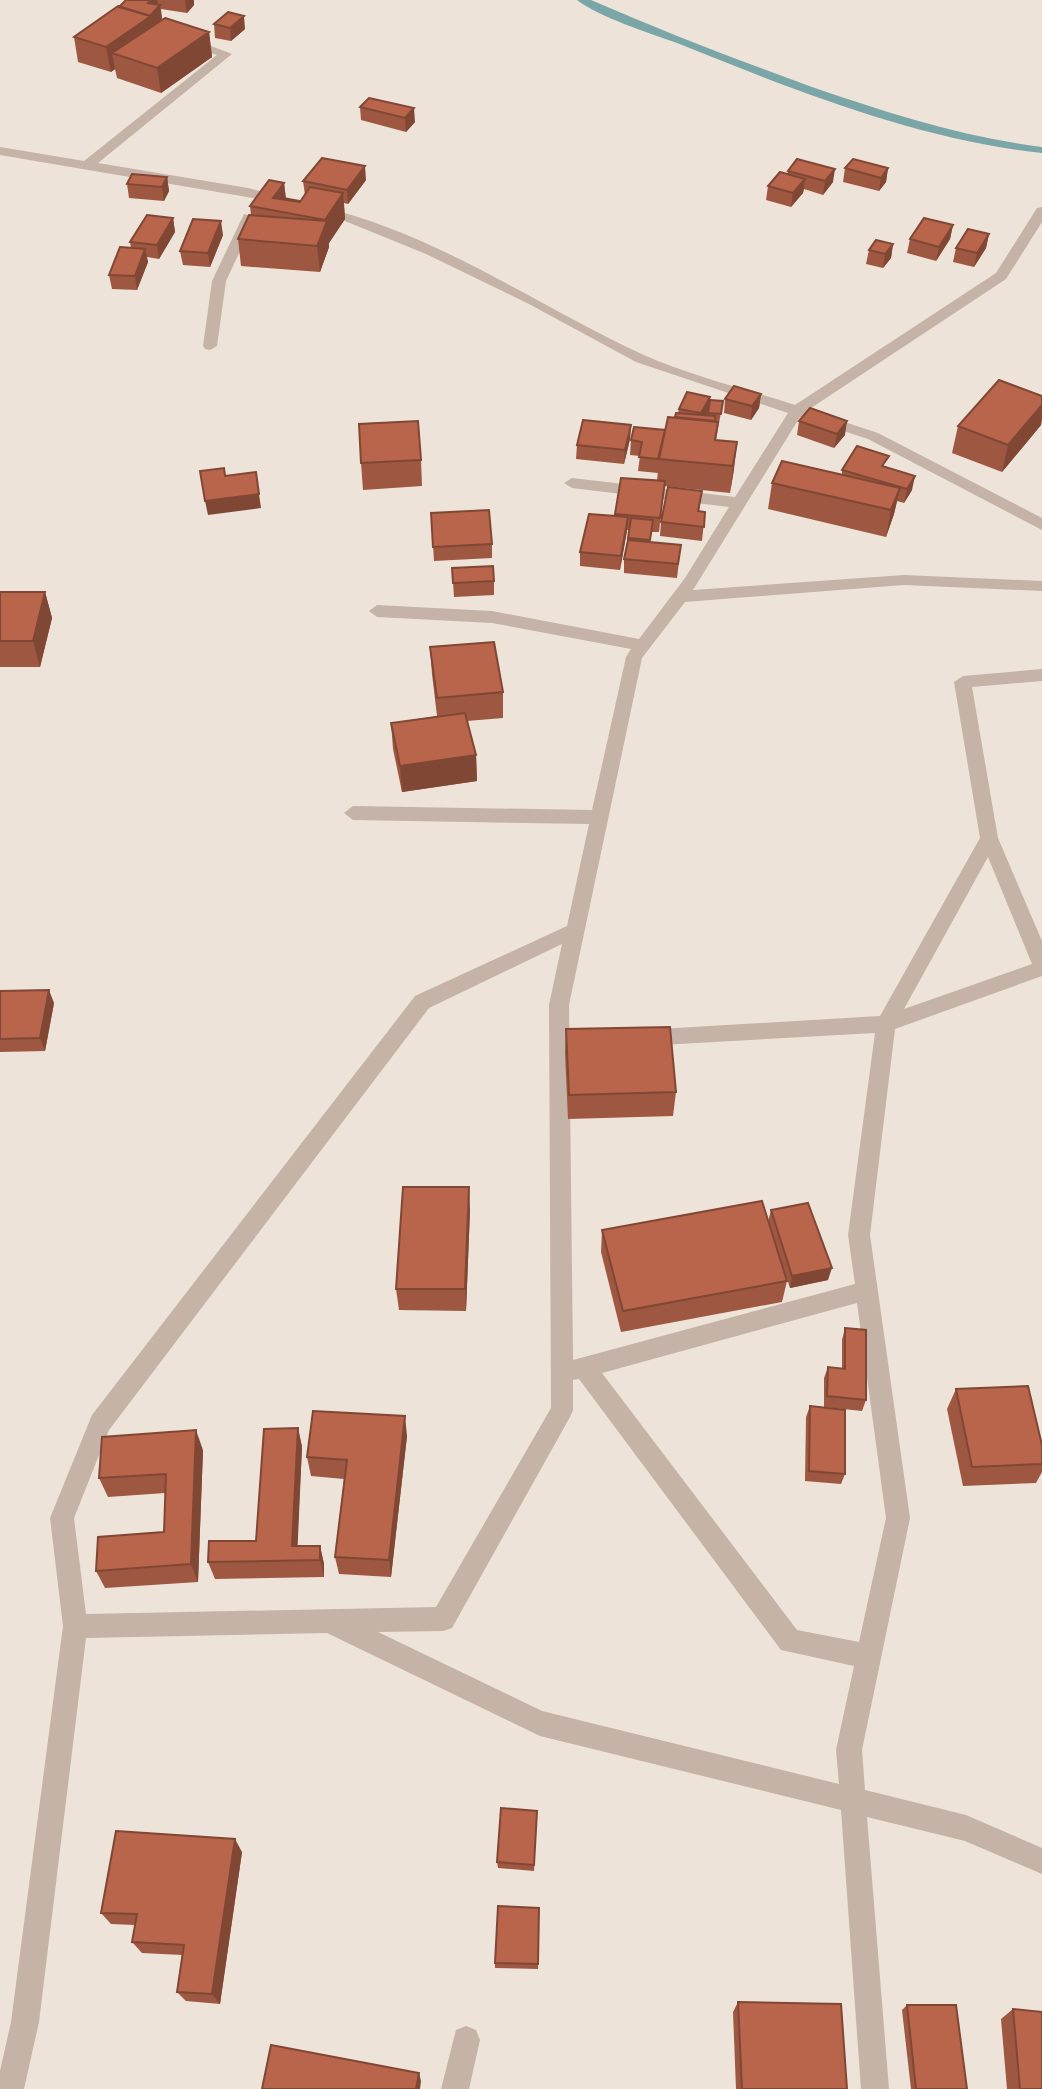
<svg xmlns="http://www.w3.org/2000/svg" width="1042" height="2089" font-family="'Nunito Sans',sans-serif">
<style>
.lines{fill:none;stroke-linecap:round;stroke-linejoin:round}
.stream{fill:#7ba6a7;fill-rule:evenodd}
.minor{fill:#c4b3a6;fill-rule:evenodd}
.wall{fill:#9e5741}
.shaded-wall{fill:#814735}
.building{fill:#b8654c;stroke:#814735;stroke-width:2}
</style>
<rect width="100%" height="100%" fill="#eee3d8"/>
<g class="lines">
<path class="stream" d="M577 0H591C664 32 738 60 812 87 888 113 962 137 1042 147V153C915 139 794 90 677 43 649 33 599 17 577 0Z"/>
<path class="minor" d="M185 36 232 54 98 163 248 188 288 198V204L0 155V147L84 161 217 55 181 43 179 40Z
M318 206C436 233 536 305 644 355 690 376 747 389 795 405L996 273 1037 208 1042 207V222L1006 279 808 410 878 433 1042 518V530L868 439 800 417 693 590 904 575 1042 581V591L904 585 685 602 642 658 569 1005 573 1360 855 1284 848 1235 875 1033 643 1046 636 1044 633 1038 636 1032 643 1030 880 1016 980 838 954 682 963 676 1042 669V681L972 687 998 838 1042 941V976L895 1029 870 1235 910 1518 862 1750 865 1790 966 1815 1042 1848V1874L965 1841 867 1817 889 2089H861L841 1810 540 1736 327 1633 86 1638 39 2022 24 2089H0V2071L11 2022 63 1626 50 1518 92 1415 415 996 567 926 589 824 353 820 344 813 353 806 592 810 626 657 631 649 492 623 377 617 369 611 377 605 492 611 639 639 685 578 729 507 572 488 564 483 572 478 735 497 788 413 636 362 529 304 426 254 340 219 313 213V207ZM988 857 1032 964 904 1009ZM562 944 549 1005 551 1408 436 1607 86 1614 74 1518 109 1430 429 1008ZM857 1303 886 1518 859 1642 797 1630 602 1373ZM579 1379 781 1650 854 1666 836 1750 839 1784 542 1711 378 1632 443 1631 452 1628 570 1417 573 1410V1380Z
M244 214 256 217 226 281 217 346 210 350 205 349 203 346 212 281Z
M466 2026 476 2030 480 2040 469 2089H441L456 2030Z"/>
</g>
<path class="wall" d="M126 0H194V5L187 13 161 9 162 19 159 21 209 32 212 57 161 93 117 78 115 69 111 72 78 62 74 37 119 7Z
M214 24 245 29 231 41 215 38Z
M369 98 415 122 406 132 361 120 360 107Z
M845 168H888L886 182 879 191 843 182Z
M788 171 833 182 823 195 804 189 803 193 791 207 766 200 768 186 787 174Z
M167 177 169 191 164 201 129 198 127 184Z
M366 180 348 204 344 203 345 219 329 243V247L320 272 241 266 238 239 251 215 250 206 284 183 286 199 300 201 305 195 303 181Z
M173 218 175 232 159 259 147 257 148 262 137 290 112 289 109 275 131 248 130 242Z
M953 225 950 239 936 261 907 253 910 239Z
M989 234 986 248 974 267 953 262 956 248Z
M223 235 210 267 183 265 180 251Z
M893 244 891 258 883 268 866 264 869 250Z
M761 394 759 408 751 420 724 413 725 399Z
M1042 396V420L1041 425 1002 472 952 453 958 426Z
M723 401 716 440 734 469 730 493 664 486 659 532H652L650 542 681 545 677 578 624 573V559L629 530H627L620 570 580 566V552L615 516 621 478 657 481 658 471V473L638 471 640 456 630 455 631 440 665 430 678 413 679 409 708 408Z
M799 421 845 435 834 448 797 435Z
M631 425 630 439 624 464 576 459 577 445Z
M421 460 422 486 363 490 361 463Z
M886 468 912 490 904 503 897 501 894 514 886 537 768 509 772 483 842 474V470Z
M702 491 699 512H705L702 541 660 536 661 522Z
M431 513 492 544V558L434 561Z
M452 568 494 581V595L454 597Z
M0 592H45L52 618 40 667H0Z
M430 647 503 692V718L467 721 476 755 477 781 402 792 393 749 391 723 437 716 432 674Z
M0 991 54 1003 45 1051 0 1052Z
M566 1029 676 1092 673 1116 568 1119 565 1053Z
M470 1210 466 1311 399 1310 396 1289Z
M771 1210 828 1280 790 1288 768 1222Z
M602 1230 787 1281 782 1302 621 1332 601 1252Z
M845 1328 866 1400 862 1411 824 1407V1378L828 1367 842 1368V1340Z
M956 1389 1042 1445V1472L1036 1483 963 1486 947 1409Z
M810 1406 845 1474 841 1484 805 1481 806 1417Z
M298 1428 302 1447 297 1546H320L324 1564V1577L215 1579 208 1562 256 1541Z
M407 1436 391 1577 339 1574 335 1557 344 1479 311 1476 307 1457Z
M203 1450 198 1582 105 1588 96 1571 164 1532 165 1493 108 1497 99 1478Z
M537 1811 534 1871 498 1868 497 1862Z
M242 1852 220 2004 186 2001 177 1992 182 1955 142 1953 132 1942 135 1925 111 1924 101 1913Z
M539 1908 538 1969 495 1968V1963Z
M738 2002 847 2089H736L733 2012Z
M907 2005 967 2089H911L902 2010Z
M1013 2009 1042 2089H1007L1001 2019Z"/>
<path class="shaded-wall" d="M151 0H157L158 8 160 5 162 19 153 28 112 53 115 69 111 72 106 47Z
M185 0H194V5L187 13Z
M244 16 245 29 231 41 230 28Z
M209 32 212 57 161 93 157 68Z
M414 108 415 122 406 132 405 118Z
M365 166 366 180 348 204 347 190Z
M888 168 886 182 879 191 881 178Z
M835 169 833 182 823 195 825 181Z
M167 177 169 191 164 201 162 187Z
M805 179 803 193 791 207 793 193Z
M284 183 287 209 273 198Z
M343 193 345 219 329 243V247L320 272 317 246 325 226V220Z
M173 218 175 232 159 259 157 245Z
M221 221 223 235 210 267 208 253Z
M953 225 950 239 936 261 939 247Z
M989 234 986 248 974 267 977 253Z
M893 244 891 258 883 268 885 254Z
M145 249 148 262 137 290 135 276Z
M761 394 759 408 751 420 752 406Z
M710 397 708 411 700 427 701 413Z
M1042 405 1041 425 1002 472 1008 445Z
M847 421 845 435 834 448 837 434Z
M631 425 630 439 624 464 625 450Z
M737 442 734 469 730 493 733 466Z
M915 476 912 490 904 503 907 489Z
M900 488 894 514 886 537 891 510Z
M259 494 261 508 208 515 205 501Z
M628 517 627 531 620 570 621 556Z
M45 592 52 618 40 667 33 641Z
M476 755 477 781 402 792 400 766Z
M49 990 54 1003 45 1051 40 1038Z
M469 1187 470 1210 466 1311 465 1289Z
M832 1268 828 1280 790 1288 792 1276Z
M405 1416 407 1436 391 1577 389 1560Z
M298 1428 302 1447 297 1560 292 1546Z
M196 1430 203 1450 198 1582 191 1564Z
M320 1546 324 1564V1577L320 1560Z
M235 1839 242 1852 220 2004 212 1994Z
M419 2073 421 2081 420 2089H416Z"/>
<path class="building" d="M126 0H151L148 3 160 5 150 16 119 7Z
M118 6 151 16 106 47 74 37Z
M228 12 244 16 230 28 214 24Z
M165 18 209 32 157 68 112 53Z
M369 98 414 108 405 118 360 107Z
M322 158 365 166 347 190 303 181Z
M797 159 835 169 825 181 788 171Z
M853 159 888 168 881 178 845 168Z
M780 172 805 179 793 193 768 186Z
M132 174 167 177 162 187 127 184Z
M269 180 284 183 273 198 300 202 310 187 343 193 325 220 250 206Z
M283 198 300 201V202L282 199Z
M147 215 173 218 157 245 130 242Z
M249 215 327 221 317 246 238 239Z
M924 218 953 225 939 247 910 239Z
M193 219 221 221 208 253 180 251Z
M968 229 989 234 977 253 956 248Z
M876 240 893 244 885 254 869 250Z
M120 247 145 249 135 276 109 275Z
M999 380 1042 396V405L1008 445 958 426Z
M734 386 761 394 752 406 725 399Z
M687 392 710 397 701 413 679 409Z
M710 400 723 401 721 414 708 413Z
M810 408 847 421 837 434 799 421Z
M676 413 715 416V421L675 417Z
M668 417 718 422 715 440 737 442 733 466 659 459Z
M583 420 631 425 625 450 577 445Z
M418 421 421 460 361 463 359 424Z
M634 427 665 430 658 459 639 457 642 442 631 440Z
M857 446 889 456 882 466 915 476 907 489 842 470Z
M782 461 900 488 891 510 772 483Z
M224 468 225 476 256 472 259 494 205 501 200 471Z
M621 478 665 481 660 518 615 514Z
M668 487 702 491 698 511 705 512 704 527 661 522Z
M489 510 492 544 433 547 431 513Z
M589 514 628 517 621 556 580 552Z
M631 518 653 520 650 540 628 538Z
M628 540 681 545 678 564 624 559Z
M493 566 494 581 453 583 452 568Z
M0 592H45L33 641H0Z
M494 642 503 692 437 698 430 647Z
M465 713 476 755 400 766 391 723Z
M49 990 40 1038 0 1039V991Z
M670 1027 676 1092 569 1095 566 1029Z
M403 1187H469L465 1289H396Z
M762 1201 787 1281 623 1311 602 1230Z
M808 1203 832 1268 792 1276 771 1210Z
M845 1328 866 1330V1400L827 1396 828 1367 845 1369Z
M1028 1386 1042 1445V1464L972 1467 956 1389Z
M810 1406 845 1410V1474L809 1471Z
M313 1411 405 1416 389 1560 335 1557 347 1460 307 1457Z
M298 1428 292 1546H320V1560L208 1562 209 1541H256L264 1429Z
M196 1430 191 1564 96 1571 98 1537 164 1532 166 1474 99 1478 102 1437Z
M501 1808 537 1811 534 1865 497 1862Z
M116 1831 235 1839 212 1994 177 1992 184 1945 132 1942 137 1914 101 1913Z
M498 1906 539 1908 538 1964 495 1963Z
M738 2002 841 2004 847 2089H742Z
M907 2005H956L967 2089H916Z
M1013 2009 1042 2012V2089H1020Z
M271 2045 419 2073 416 2089H262Z"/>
</svg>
